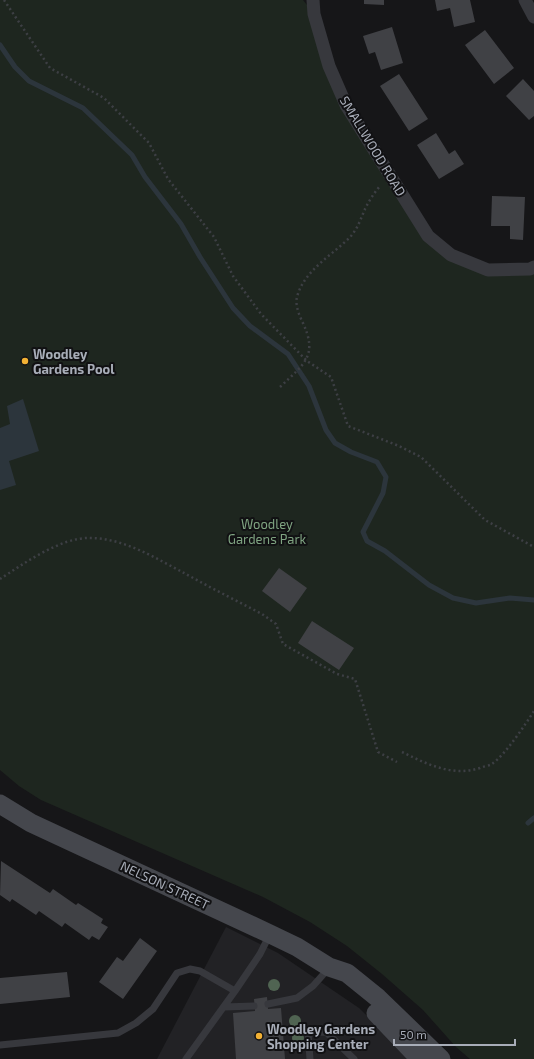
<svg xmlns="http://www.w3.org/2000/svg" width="534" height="1059" font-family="'Exo 2',sans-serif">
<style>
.built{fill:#222225}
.green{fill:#1e261f}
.water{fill:#2c353c}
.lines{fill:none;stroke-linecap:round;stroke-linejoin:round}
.stream{stroke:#2c353c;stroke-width:5}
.building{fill:#404145}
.path{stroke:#3d3f44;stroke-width:2.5;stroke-dasharray:2 3;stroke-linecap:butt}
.lane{stroke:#37383d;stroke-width:7}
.street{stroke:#37383d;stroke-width:13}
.secondary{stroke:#45474d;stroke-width:19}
.tree{fill:#506452}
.poi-dot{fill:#f2b134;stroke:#111113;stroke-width:1.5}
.labels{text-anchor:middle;stroke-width:4;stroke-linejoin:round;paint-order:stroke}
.street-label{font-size:13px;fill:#a8adb8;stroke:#111113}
.poi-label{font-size:13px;font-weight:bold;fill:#a8adb8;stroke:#111113;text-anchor:start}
.park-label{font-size:13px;fill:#7fa381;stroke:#111113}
</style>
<rect width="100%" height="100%" fill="#161618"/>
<path class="built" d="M226 927 278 953 359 1008 411 1059H157Z"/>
<path class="green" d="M0 0H303L314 14 329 66 428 236 488 270 534 267V1059H470L456 1047 423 1010 382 974 347 946 310 922 263 897 41 800 19 786 0 770Z"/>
<path class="water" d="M23 399 39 451 9 461 16 485 0 490V428L10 424 7 406Z"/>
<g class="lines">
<path class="stream" d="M0 45 15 67 29 81 83 108 132 155 145 177 181 224 200 257 233 308 250 326 288 354 309 386 326 430 335 443 351 452 377 462 386 477 383 493 363 532 367 541 385 551 429 585 453 598 476 603 510 598 534 600
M528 823 534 818"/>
</g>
<path class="building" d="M364 0H384V5L364 4Z
M435 0H470L475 22 454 27 450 8 437 11Z
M392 27 403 63 381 70 375 52 369 54 363 36Z
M485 30 514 68 494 84 465 45Z
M399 74 428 119 409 131 380 86Z
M523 79 534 91V116L529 120 506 96Z
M436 133 449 154 455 150 464 164 439 179 417 145Z
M492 196 525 197 523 240 510 239V226H491Z
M279 568 307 588 290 612 262 591Z
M312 621 354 648 339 670 298 643Z
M1 861 50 893 53 889 76 905 78 903 103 919 101 923 108 927 99 940 92 936 89 940 65 923 62 927 39 911 36 915 12 899 10 902 0 895Z
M140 938 157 951 123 999 99 982 117 957 123 961Z
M67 972 70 997 0 1004V978Z
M267 997 268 1009 281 1008 285 1059H236L233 1013 255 1011 254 999Z"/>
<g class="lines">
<path class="path" d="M4 0 50 68 104 98 149 143 168 179 214 237 233 276 261 314 307 361 331 377 348 426 399 446 421 457 485 520 534 547
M280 387C304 364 319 356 302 321 299 315 295 304 297 297 304 270 333 255 351 236 358 228 361 218 365 209 369 201 374 193 380 186
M0 579C23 564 61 537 90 538 124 538 157 559 186 574 211 588 237 601 262 614L276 624 283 644 337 674 355 679 378 752 397 762
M402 752C427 764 452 777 480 768 484 766 489 766 492 764 505 755 525 725 534 711"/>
<path class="lane" d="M268 1004 297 998 313 986 329 968
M224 1007 254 1006
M0 1045 118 1033 136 1023 153 1009 177 973 190 969 200 971 235 991 260 954 270 934
M186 1059 235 991
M310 1059 308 1033 326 1032 354 1059"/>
<path class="street" d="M313 0 314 14 329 66 346 105 428 236 451 255 488 270 530 269 534 267
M525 0 534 17"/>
<path class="secondary" d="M0 804 31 823 270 934 297 947 329 967 347 973 378 998 441 1059
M376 1013 420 1059"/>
</g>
<g class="tree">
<circle cx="274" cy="985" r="6"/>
<circle cx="295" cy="1021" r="6"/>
<circle cx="298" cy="1038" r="6"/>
</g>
<g class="poi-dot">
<circle cx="25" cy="361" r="4"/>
<circle cx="259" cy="1036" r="4"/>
</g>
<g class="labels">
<g class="street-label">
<text transform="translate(373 146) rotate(59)" y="5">SMALLWOOD ROAD</text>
<text transform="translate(165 885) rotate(25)" y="5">NELSON STREET</text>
</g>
<g class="poi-label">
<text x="33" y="359">Woodley<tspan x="33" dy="15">Gardens Pool</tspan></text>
<text x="267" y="1034">Woodley Gardens<tspan x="267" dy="15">Shopping Center</tspan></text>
</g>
<g class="park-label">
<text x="267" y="529">Woodley<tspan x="267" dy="15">Gardens Park</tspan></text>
</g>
</g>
<path d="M394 1039v6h121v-6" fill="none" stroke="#a8adb8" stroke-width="2"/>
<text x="400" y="1039" font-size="12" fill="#a8adb8" stroke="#111113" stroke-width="3" paint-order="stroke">50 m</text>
</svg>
